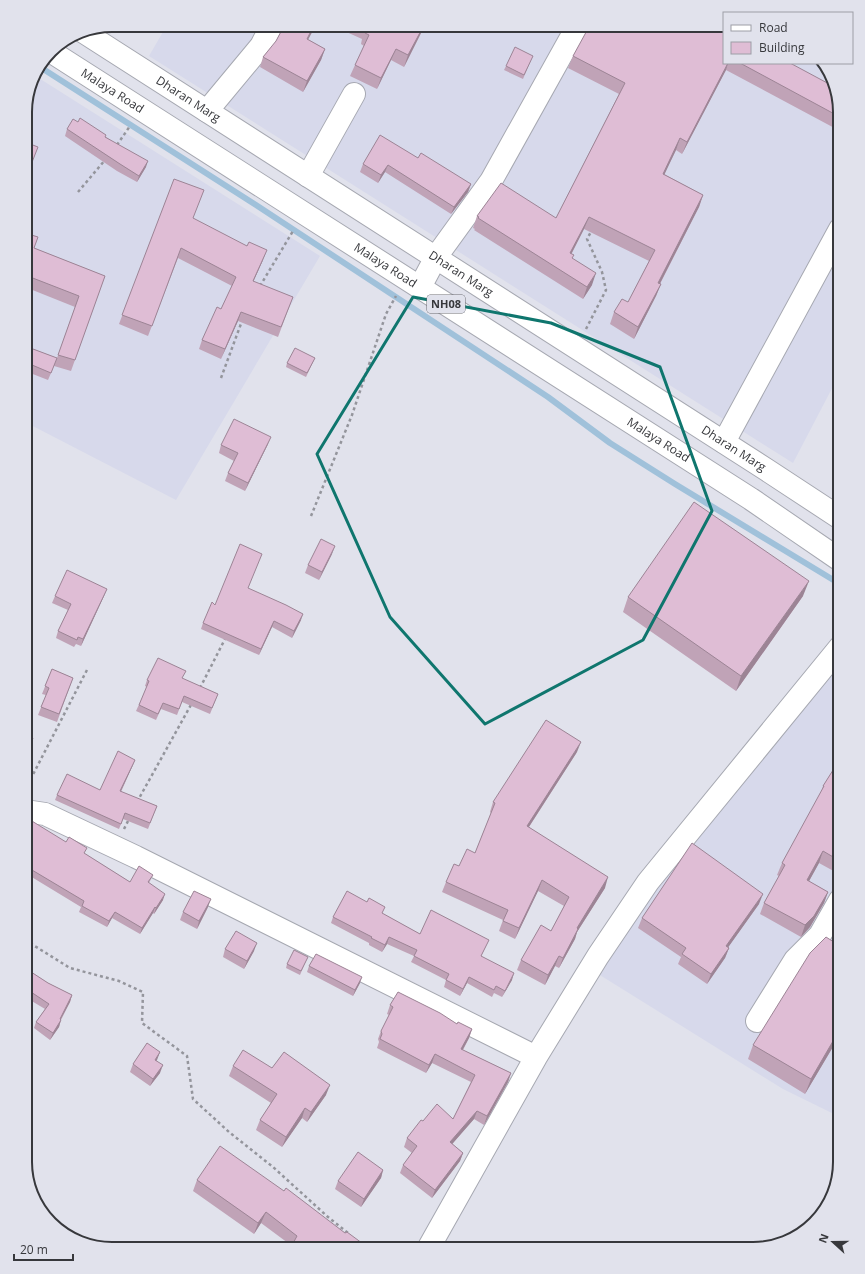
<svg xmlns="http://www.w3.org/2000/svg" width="865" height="1274" font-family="'Open Sans',sans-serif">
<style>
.built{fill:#d7d9eb}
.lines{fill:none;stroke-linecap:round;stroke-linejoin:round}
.stream{stroke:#a0c1da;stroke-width:6}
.street-casing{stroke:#a6a8b1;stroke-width:24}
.primary-casing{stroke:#a6a8b1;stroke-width:24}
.path{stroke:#94959c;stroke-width:2.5;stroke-dasharray:3 3;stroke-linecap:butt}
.street{stroke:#fff;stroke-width:22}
.primary{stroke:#fff;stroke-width:22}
.wall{fill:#c0a3b7}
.shaded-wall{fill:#9c8495}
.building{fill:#dfbdd5;stroke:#9c8495}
.marked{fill:none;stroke:#0f766e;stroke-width:3;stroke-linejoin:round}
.labels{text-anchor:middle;stroke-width:3.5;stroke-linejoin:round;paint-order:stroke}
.shield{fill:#e1e2ec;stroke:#6a6b71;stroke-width:1}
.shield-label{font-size:11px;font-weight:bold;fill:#37383c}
.street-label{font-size:12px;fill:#37383c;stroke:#e1e2ec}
.rim{fill:none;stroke:#37383c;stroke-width:2}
</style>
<rect width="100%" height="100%" fill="#e1e2ec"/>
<path class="built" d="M167 25H724V63H823L828 69 840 112V373L793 463 149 56Z
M34 75 320 256 176 500 25 422V107L32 79Z
M840 652V1117L783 1089 595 972 650 880Z"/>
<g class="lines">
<path class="stream" d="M40 67 256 205 548 397 610 443 675 484 840 584"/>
<defs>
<path id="street" d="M207 111 261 46 272 25
M308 176 354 94
M420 287 436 257 491 181 578 25
M724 442 840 229
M25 811 45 814 136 857 536 1057
M757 1021 795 960 820 935 840 900
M428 1249 536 1057 598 956 648 882 840 647"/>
<g id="primary">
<path id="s1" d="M82 31 767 470 840 518"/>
<path id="s2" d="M50 51 751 499 840 560"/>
</g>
</defs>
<use href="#street" class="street-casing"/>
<use href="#primary" class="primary-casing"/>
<path class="path" d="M117 145 130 126
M78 192 105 160
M260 286 293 231
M586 329 606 290 602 272 587 239 592 230
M221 378 242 321
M311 516 352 415 386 314 396 296
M200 688 226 637
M25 790 88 668
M137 802 192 703
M124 829 129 819
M25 940 70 968 119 981 143 992 142 1023 187 1056 193 1099 229 1132 273 1167 328 1217 348 1233"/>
<use href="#street" class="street"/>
<use href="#primary" class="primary"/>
</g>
<path class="wall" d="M331 25H425L404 67 391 60 377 89 350 76 355 65 364 46 361 44 362 39Z
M288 28 325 49 321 60 303 92 260 67 263 57Z
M573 56 724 63H790L840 112V131L726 70 682 154 676 150 664 174 703 195 699 207 660 284H661L656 296 634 339 610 324 614 312 628 302 649 261 584 229 572 253V258L592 285 583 299 474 230 475 229 473 228 477 216 556 218 619 94 568 68Z
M531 60 523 79 504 70 506 66Z
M67 129 106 137 146 167 137 182 117 171 65 136Z
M418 158 471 184 468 192 451 214 385 172 378 183 360 172 363 164Z
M174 179 193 218 263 260 253 282 293 297 278 337 238 321 221 359 199 349 202 340 221 309 232 286 178 258 148 336 119 324Z
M25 233 34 248 105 276 71 371 54 366 48 380 25 371V346L57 358 75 307 25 287Z
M315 358 306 377 286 367 287 363Z
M268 444 245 491 225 481 228 473 234 461 219 453 221 445Z
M332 554 319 580 305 573 308 565Z
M107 589 104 596 81 646 76 644 74 647 56 638 58 631 68 610 52 603 55 596Z
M248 589 301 620 292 638 272 627 259 655 201 629 203 623 215 605Z
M803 596 736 691 623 612 628 597Z
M52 669 73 678 57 722 38 715 46 695 42 694Z
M183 679 218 694 210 714 182 702 177 715 161 709 156 720 136 711 147 687 145 686 147 680Z
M577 752 529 827 605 888 577 932 575 939 559 968 555 966 545 985 517 970 521 960 551 931 564 906 538 891 515 939 499 931 503 920 442 892 446 882 475 853 491 813 490 812 493 802Z
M840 759V873L839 874 819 863 809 881 828 892 824 903 810 927 801 937 760 914 764 903 779 876 777 875 782 863 821 793 823 786Z
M135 760 121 792 157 806 148 829 123 819 119 829 55 800 57 795 100 790Z
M25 822 85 854 130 882 153 875 149 883 163 900 154 914 153 913 140 934 112 918 107 927 79 912 81 907 30 876 25 884Z
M367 902 383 914 420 934 486 946 481 956 512 980 502 997 494 993 492 997 467 983 460 996 444 987 446 980 411 962 414 956 387 944 382 952 369 945V943L331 923 333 917Z
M759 904 728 947 729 948 725 958 707 984 678 964 681 957 638 928 642 918Z
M208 907 197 929 180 920 183 912Z
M840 946V1035L805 1094 748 1059 753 1045Z
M225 949 254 951 244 969 223 957Z
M306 961 300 975 286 968 287 964Z
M309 966 360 983 353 996 307 972Z
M25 968 48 983 72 995 70 1002 61 1020 59 1027 50 1040 34 1028 36 1022 45 1009 25 997Z
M390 1005 457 1024 472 1029 469 1038 463 1050 511 1073 508 1082 484 1125 474 1119 452 1144 463 1153 460 1161 432 1198 400 1173 403 1165 412 1153 404 1147 407 1138 423 1121 453 1119 471 1082 432 1063 426 1073 377 1048 379 1042 378 1039 381 1031 389 1015 387 1014Z
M160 1052 156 1061 160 1073 150 1086 130 1072 133 1064Z
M233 1066 272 1068 326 1095 307 1122 302 1118 282 1147 256 1130 260 1120 271 1103 229 1076Z
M383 1170 381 1178 361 1207 335 1189 338 1181Z
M197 1180 345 1233 292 1246 261 1223 254 1234 193 1191Z"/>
<path class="shaded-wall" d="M314 25H316L303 49 307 39Z
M424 25H425L404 67 408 55Z
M325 49 321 60 303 92 307 81Z
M396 49 391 60 377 89 381 78Z
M728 63 726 70 682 154 687 142Z
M680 138 676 150 659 186 663 174Z
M148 161 146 167 137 182 139 176Z
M388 165 385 172 378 183 381 175Z
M471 184 468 192 451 214 454 207Z
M703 195 699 207 654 295 658 283Z
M589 217 584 229 566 264 570 253Z
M267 250 263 260 249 291 253 281Z
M596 273 592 285 583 299 587 287Z
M661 284 656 296 634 339 638 327Z
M241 312 238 321 221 359 225 349Z
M271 437 268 444 245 491 248 483Z
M335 546 332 554 319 580 322 572Z
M809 581 803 596 736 691 741 676Z
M107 589 104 596 81 646 83 639Z
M303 614 301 620 292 638 294 631Z
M274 621 272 627 259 655 261 649Z
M581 742 577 752 523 836 527 826Z
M135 760 133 765 118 797 120 791Z
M823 851 819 863 803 892 807 880Z
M32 870 30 876 25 884V882Z
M608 877 605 888 577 932 575 939 559 968 563 958 577 928Z
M542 880 538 891 515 939 519 928Z
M828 892 824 903 810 927 801 937 805 925Z
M165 894 163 900 154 914 156 908Z
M763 894 759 904 722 956 726 946Z
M211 899 208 907 197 929 199 921Z
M155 907 153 913 140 934 142 928Z
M115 912 112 918 107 927 109 921Z
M389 937 387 944 382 952 385 945Z
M257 943 254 951 244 969 247 961Z
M729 948 725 958 707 984 711 974Z
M559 956 555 966 545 985 548 975Z
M514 973 512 980 502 997Z
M362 977 360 983 353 996 355 990Z
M469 977 467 983 460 996 463 989Z
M72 995 70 1002 57 1026 60 1019Z
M61 1020 59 1027 50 1040 53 1033Z
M472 1029 469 1038 458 1058 461 1049Z
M840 1029V1035L805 1094 811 1079Z
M160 1052 157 1060 152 1068 155 1060Z
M435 1054 432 1063 426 1073 429 1065Z
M163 1065 160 1073 150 1086 153 1079Z
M511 1073 508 1082 484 1125 487 1116Z
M330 1085 326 1095 307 1122 311 1112Z
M305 1108 302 1118 282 1147 286 1137Z
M477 1111 474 1119 447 1150 450 1142Z
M463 1153 460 1161 432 1198 435 1190Z
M383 1170 381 1178 361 1207 364 1199Z
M266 1212 261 1223 254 1234 258 1223Z"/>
<path class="building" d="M290 25H314L307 39 325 49 307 81 263 57 276 41 284 26 288 28Z
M360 25H424L408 55 396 49 381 78 355 65 369 35 365 33 367 28Z
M590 25H724V63H728L687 142 680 138 663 174 703 195 658 283 661 284 638 327 614 312 622 299 628 302 655 250 589 217 570 253 574 255 572 258 596 273 587 287 478 218 479 217 477 216 501 183 556 218 625 83 573 56Z
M515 47 533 56 524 75 506 66Z
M740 63H790L831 85H833L840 112V117Z
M80 118 106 135 105 137 148 161 139 176 120 164 67 129 73 119 78 122Z
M380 135 418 158 421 153 471 184 454 207 388 165 381 175 363 164Z
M25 142 38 147 25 180Z
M174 179 204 190 193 218 247 246 249 242 267 250 253 281 293 297 281 327 241 312 225 349 202 340 217 307 221 309 236 277 181 248 152 326 122 315Z
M25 233 38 237 34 248 105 276 75 360 58 355 79 296 25 275Z
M25 346 57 358 51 373 25 362Z
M295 348 315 358 307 373 287 363Z
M234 419 271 437 248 483 228 473 238 453 221 445Z
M694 502 809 581 741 676 628 597Z
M321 539 335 546 322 572 308 565Z
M240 544 262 554 248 588 286 605 303 614 294 631 274 621 261 649 203 623 212 602 215 605Z
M67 570 107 589 83 639 78 637 77 640 58 631 71 604 55 596Z
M158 658 186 671 182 678 218 694 212 708 184 696 179 709 163 703 158 714 139 705 149 681 147 680Z
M52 669 73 678 59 714 41 707 49 688 45 686Z
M546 720 581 742 527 826 608 877 577 928 578 929 563 958 559 956 548 975 521 960 541 925 551 931 569 897 542 880 519 928 503 921 508 910 446 882 454 864 459 866 467 849 475 853 495 803 493 802Z
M25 734 33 738 25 757Z
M118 751 135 760 120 791 157 806 150 823 125 813 121 824 57 795 67 774 100 790Z
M840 759V861L823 851 807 880 828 892 814 916 805 925 764 903 785 865 782 863 824 786H823Z
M27 818 66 842 69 837 87 848 84 853 130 882 139 866 153 875 148 882 165 894 156 908 155 907 142 928 115 912 109 921 82 906 84 901 32 870 25 882V845L29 839 25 837V822Z
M692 843 763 894 726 946 729 948 711 974 682 954 686 948 642 918Z
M194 891 211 899 199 921 183 912Z
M347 891 367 902 369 898 385 907 382 913 420 934 431 910 489 940 481 956 514 973 505 991 496 986 494 990 469 977 463 989 446 980 449 974 414 956 417 950 389 937 385 945 371 938 372 937 333 917Z
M236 931 257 943 247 961 225 949Z
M826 937 840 946V1029L811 1079 753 1045 810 953Z
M294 950 308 957 301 971 287 964Z
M316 954 362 977 355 990 309 966Z
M25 968 48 983 72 995 60 1019 61 1020 53 1033 36 1022 49 1004 25 988Z
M398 992 440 1013 457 1024 458 1022 472 1029 461 1049 511 1073 487 1116 477 1111 450 1142 463 1153 435 1190 403 1165 417 1146 407 1138 421 1120 423 1121 437 1104 453 1119 475 1075 435 1054 429 1065 380 1039 382 1034 381 1031 393 1007 390 1005Z
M147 1043 160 1052 155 1060 163 1065 153 1079 133 1064Z
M243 1050 272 1068 284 1052 330 1085 311 1112 305 1108 286 1137 260 1120 277 1094 233 1066Z
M220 1146 284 1191 286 1188 345 1233 347 1232 370 1249H290L297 1236 266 1212 258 1223 197 1180Z
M358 1152 383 1170 364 1199 338 1181Z
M474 1246 479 1249H473Z"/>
<path class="marked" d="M413 297 551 323 660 367 712 511 643 640 485 724 390 617 317 454Z"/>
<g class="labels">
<rect class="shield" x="427" y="295" width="38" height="18" rx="3"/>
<g class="shield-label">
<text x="446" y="308">NH08</text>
</g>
<g class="street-label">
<text dy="4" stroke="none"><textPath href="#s2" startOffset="74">Malaya Road</textPath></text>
<text dy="4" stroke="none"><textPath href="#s1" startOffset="126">Dharan Marg</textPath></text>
<text dy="4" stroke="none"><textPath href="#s2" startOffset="398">Malaya Road</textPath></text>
<text dy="4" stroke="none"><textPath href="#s1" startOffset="450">Dharan Marg</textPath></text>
<text dy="4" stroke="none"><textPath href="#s2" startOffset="722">Malaya Road</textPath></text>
<text dy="4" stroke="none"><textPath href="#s1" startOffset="774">Dharan Marg</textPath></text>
</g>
</g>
<path d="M0 0H865V1274H0ZM112 32H753A80 80 0 0 1 833 112V1162A80 80 0 0 1 753 1242H112A80 80 0 0 1 32 1162V112A80 80 0 0 1 112 32Z" fill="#e1e2ec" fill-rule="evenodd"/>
<path class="rim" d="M112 32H753A80 80 0 0 1 833 112V1162A80 80 0 0 1 753 1242H112A80 80 0 0 1 32 1162V112A80 80 0 0 1 112 32Z"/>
<rect x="723" y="12" width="130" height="52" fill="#e1e2ec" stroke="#9d9ea6"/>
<rect x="731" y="25" width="20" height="6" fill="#ffffff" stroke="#9d9ea6"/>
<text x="759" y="32" font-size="12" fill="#37383c">Road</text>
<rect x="731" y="42" width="20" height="12" fill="#dfbdd5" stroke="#9d9ea6"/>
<text x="759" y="52" font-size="12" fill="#37383c">Building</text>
<g transform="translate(833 1242) rotate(291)" stroke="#e1e2ec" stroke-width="3" paint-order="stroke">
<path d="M0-3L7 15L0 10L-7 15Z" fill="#37383c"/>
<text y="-6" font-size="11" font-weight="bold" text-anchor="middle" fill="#37383c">N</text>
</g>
<path d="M14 1254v6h59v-6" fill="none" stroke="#37383c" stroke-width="2"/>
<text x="20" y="1254" font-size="12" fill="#37383c" stroke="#e1e2ec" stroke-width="3" paint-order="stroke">20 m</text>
</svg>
